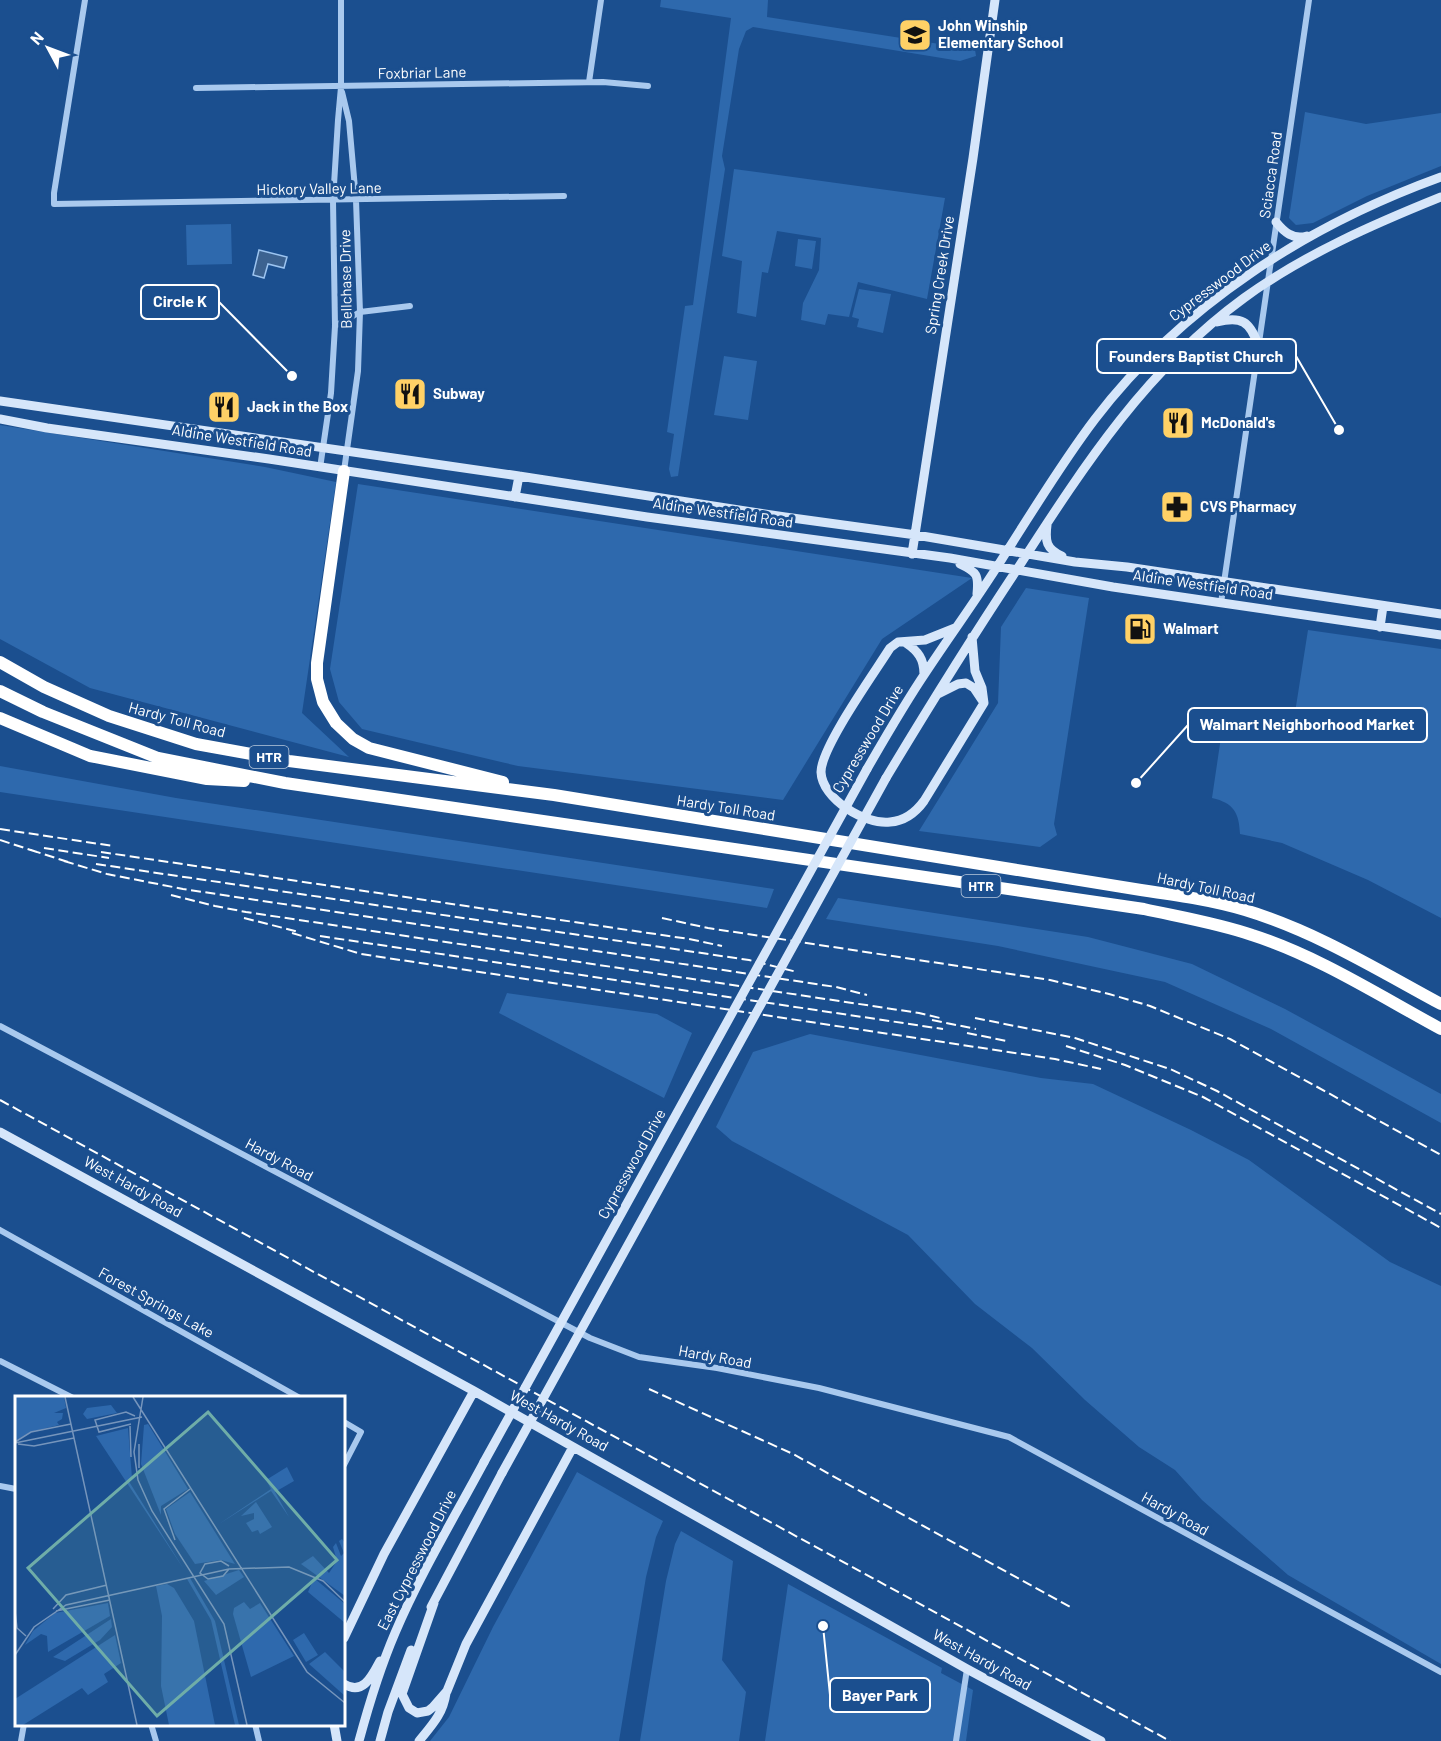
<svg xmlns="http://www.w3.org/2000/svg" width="1441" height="1741" font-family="Barlow,sans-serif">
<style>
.green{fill:#2e69ad}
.water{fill:#3c6290;stroke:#9cc4f0;stroke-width:1.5}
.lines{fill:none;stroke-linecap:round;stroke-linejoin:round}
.street{stroke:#a9c9ee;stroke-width:6}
.secondary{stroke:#d6e6fa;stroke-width:9}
.highway{stroke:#fff;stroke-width:12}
.rail{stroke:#fff;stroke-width:2;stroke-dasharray:10 4.5;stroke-linecap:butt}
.secondary-bridge{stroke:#d6e6fa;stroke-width:9}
.labels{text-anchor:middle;stroke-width:6;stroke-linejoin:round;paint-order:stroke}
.shield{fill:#1b4f8f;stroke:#bbcadd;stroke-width:1.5}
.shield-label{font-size:14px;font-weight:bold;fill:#fff}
.poi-label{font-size:15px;font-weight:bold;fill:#fff;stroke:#1b4f8f;text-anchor:start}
.street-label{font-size:15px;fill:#fff;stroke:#1b4f8f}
.inset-road{fill:none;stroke:#7695bc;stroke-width:1.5}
.view{fill:#6fada8;fill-opacity:0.15;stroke:#6fada8;stroke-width:3}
.inset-edge{fill:none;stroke:#fff;stroke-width:3}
.leader{fill:none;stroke:#fff;stroke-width:2}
.callout-dot{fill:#fff;stroke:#1b4f8f;stroke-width:2}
.callout{fill:#1b4f8f;stroke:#fff;stroke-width:2}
.callout-label{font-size:16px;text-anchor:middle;font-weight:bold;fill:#fff}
</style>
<rect width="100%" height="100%" fill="#1b4f8f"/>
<path class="green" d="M661 0H768L767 17 965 48 966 42 974 43 976 56 960 61 753 27 746 31 739 49 722 156 725 169 678 476 671 477 669 469 674 434 667 432 685 306 693 305 731 18 660 7Z
M1305 112 1366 124 1441 113V166L1367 196 1313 223 1296 225 1289 218Z
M734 169 945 198 927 299 858 282 849 317 828 314 825 325 801 320 803 303 819 270 821 238 777 231 768 273 762 272 756 317 737 313 742 261 722 256Z
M231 224 232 264 187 265 186 225Z
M798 239 816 241 812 269 795 266Z
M859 289 891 294 883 333 857 327 859 319 852 317Z
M724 356 757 361 748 420 714 415Z
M0 425 265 467 336 482 302 713 349 757 90 688 0 639Z
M358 484 972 578 882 639 783 800 518 766 362 729 339 702 330 669Z
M1026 588 1089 598 1054 824 1057 835 1040 847 919 831 998 703 1001 627Z
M1308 630 1441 649V918L1368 880 1282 843 1240 834C1239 813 1234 803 1212 798L1225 710 1294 719Z
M0 766 176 798 774 889 767 908 0 792Z
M838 898 1088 937 1192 964 1285 1009 1441 1094V1123L1271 1029 1165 982 998 946 826 919Z
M507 993 657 1014 692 1033 664 1098 499 1013Z
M810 1034 1041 1078 1093 1084 1191 1130 1249 1160 1390 1262 1441 1286V1664L1288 1575 1202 1500 1175 1470 1139 1447 1085 1400 1032 1348 975 1304 908 1235 732 1141 716 1127 753 1052Z
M577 1472 663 1521 656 1537 646 1577 619 1741H430L449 1717 493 1627Z
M681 1531 733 1561 722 1660 746 1692 739 1741H640L666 1581 675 1544Z
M788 1584 942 1668 941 1673 973 1690 966 1741H765Z"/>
<path class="water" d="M259 250 287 257 284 268 268 264 264 278 253 275Z"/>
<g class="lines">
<path class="street" d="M85 0 54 193V204L564 196
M589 82 601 0
M196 88 603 82 648 86
M342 92 349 121 356 200 360 312 358 371 344 471
M335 326 360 312 410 306
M320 468 331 393 335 326 333 201 338 120 341 87V0
M1221 603 1309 0
M0 1026 590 1338 639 1357 717 1368 819 1388 1009 1437 1441 1672
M0 1230 300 1398
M0 1361 73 1398
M344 1422 361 1432 344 1465
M0 1486 16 1489
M151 1724 156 1741
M255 1724 259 1741
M21 1741 24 1724
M956 1741 967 1669"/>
<path class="secondary" d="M1276 222C1284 232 1293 240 1307 236
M1217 322C1241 316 1250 321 1258 345
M0 401 519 476 785 517 916 535 1075 562 1127 567 1441 614
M0 419 47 428 269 459 647 517 950 558 1113 587 1441 635
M515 497 519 476
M1047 525C1045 541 1046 549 1062 556
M912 554 973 158 995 0
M960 564C977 572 979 575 977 594
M1380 627 1383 606
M955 628 925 640 898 642 890 648C875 672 821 747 821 772 822 799 865 825 890 822 904 821 916 812 924 801L984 703 982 688 975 671 972 637
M906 643C918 651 924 659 924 674
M938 694 958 684 966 683 974 688 982 700
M867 769C886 736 905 703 926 672 953 631 982 592 1007 551 1036 506 1063 461 1095 419 1182 305 1308 225 1441 177
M886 778C928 708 971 639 1016 571 1082 469 1144 371 1244 298 1303 255 1374 224 1441 197
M0 1132 474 1391 967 1669 1101 1741
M434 1603 402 1694 409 1708 417 1713 428 1711 433 1707 447 1691 466 1644 573 1447
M431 1607 502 1473
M344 1638 384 1554 474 1391
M344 1684C363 1696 372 1676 380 1661
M334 1724 337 1741
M359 1741C369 1704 380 1668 395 1633 420 1574 454 1518 484 1462
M380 1741 388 1712 411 1650
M419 1741C432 1725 443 1714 446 1693"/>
<path class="highway" d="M344 471 317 663V679L323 702 336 723 353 739 369 748 503 782
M0 662 44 687 109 716 196 744 289 761 554 795 1141 890C1176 895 1211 900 1245 910 1315 931 1378 970 1441 1004
M0 691 43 712 158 758 285 783 1144 909C1180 917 1217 923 1252 935 1318 956 1380 996 1441 1029
M0 718 90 756 207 779 244 781"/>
<path class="rail" d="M0 829 113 846
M0 840 37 852
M44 848 109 858
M31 850 71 863
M101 852 689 939 722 946
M64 861 107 874 183 889 836 987 867 995
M96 864 749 960 797 972
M171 895 215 906 246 912 919 1013 940 1018
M244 918 299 932
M662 918 708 928 1050 980 1109 994 1150 1006 1230 1039 1441 1155
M292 933 361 954 1055 1059 1101 1069
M320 936 943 1029
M975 1018 1075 1038 1170 1069 1217 1091 1441 1214
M932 1020 976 1029
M967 1033 1007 1041
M1066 1046 1125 1065 1203 1097 1441 1228
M0 1100 1170 1741
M649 1389 793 1454 1072 1608"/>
<path class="secondary-bridge" d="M484 1462 867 769
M502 1473 886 778"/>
</g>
<defs>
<symbol id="school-square" viewBox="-11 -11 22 22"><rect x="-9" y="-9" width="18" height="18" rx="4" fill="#ffd166" stroke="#1b4f8f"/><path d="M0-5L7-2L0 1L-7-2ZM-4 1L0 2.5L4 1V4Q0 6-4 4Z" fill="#111"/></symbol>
<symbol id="restaurant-square" viewBox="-11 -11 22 22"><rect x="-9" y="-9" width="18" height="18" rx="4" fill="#ffd166" stroke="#1b4f8f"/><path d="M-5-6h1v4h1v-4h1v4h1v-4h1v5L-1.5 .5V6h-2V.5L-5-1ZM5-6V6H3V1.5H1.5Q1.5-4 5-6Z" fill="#111"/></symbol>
<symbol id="pharmacy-square" viewBox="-11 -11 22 22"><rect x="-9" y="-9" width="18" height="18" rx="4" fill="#ffd166" stroke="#1b4f8f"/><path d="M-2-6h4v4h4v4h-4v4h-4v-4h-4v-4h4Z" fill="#111"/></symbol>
<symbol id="fuel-square" viewBox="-11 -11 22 22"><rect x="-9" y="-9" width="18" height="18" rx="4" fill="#ffd166" stroke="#1b4f8f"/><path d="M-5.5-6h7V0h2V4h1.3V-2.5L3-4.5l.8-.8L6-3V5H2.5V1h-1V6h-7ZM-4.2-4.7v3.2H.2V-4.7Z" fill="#111"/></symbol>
</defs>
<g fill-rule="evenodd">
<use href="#school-square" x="896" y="16" width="38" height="38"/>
<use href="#restaurant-square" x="391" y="375" width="38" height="38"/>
<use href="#restaurant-square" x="205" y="388" width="38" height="38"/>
<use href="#restaurant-square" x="1159" y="404" width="38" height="38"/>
<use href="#pharmacy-square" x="1158" y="488" width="38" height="38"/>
<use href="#fuel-square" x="1121" y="610" width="38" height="38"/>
</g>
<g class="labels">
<g class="shield">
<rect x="249.5" y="746" width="39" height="22" rx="4.5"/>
<rect x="961.5" y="875" width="39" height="22" rx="4.5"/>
</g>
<g class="shield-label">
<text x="269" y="762">HTR</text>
<text x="981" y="891">HTR</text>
</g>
<g class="poi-label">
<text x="938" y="31">John Winship<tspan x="938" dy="17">Elementary School</tspan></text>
<text x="433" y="399">Subway</text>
<text x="247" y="412">Jack in the Box</text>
<text x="1201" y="428">McDonald's</text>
<text x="1200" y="512">CVS Pharmacy</text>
<text x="1163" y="634">Walmart</text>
</g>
<g class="street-label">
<text transform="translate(422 73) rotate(-1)" y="5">Foxbriar Lane</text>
<text transform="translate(1271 175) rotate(-82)" y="5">Sciacca Road</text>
<text transform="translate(319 189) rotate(-1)" y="5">Hickory Valley Lane</text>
<text transform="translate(940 275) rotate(-81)" y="5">Spring Creek Drive</text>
<text transform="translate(346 279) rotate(-91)" y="5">Bellchase Drive</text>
<text transform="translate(1220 281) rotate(-37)" y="5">Cypresswood Drive</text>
<text transform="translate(242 441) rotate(9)" y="5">Aldine Westfield Road</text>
<text transform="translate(723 513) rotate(8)" y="5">Aldine Westfield Road</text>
<text transform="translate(1203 585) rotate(8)" y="5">Aldine Westfield Road</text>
<text transform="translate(177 720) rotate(15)" y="5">Hardy Toll Road</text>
<text transform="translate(868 739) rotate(-59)" y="5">Cypresswood Drive</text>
<text transform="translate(726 808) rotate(9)" y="5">Hardy Toll Road</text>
<text transform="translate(1206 888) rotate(12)" y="5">Hardy Toll Road</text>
<text transform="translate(279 1160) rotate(28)" y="5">Hardy Road</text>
<text transform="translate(632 1164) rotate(-61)" y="5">Cypresswood Drive</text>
<text transform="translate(133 1187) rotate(29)" y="5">West Hardy Road</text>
<text transform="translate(156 1303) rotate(29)" y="5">Forest Springs Lake</text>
<text transform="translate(715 1357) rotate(10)" y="5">Hardy Road</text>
<text transform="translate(559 1421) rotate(29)" y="5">West Hardy Road</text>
<text transform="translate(1175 1514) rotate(29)" y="5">Hardy Road</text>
<text transform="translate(417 1560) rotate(-63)" y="5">East Cypresswood Drive</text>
<text transform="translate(982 1660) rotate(29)" y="5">West Hardy Road</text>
</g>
</g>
<g transform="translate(15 1396)">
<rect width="330" height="330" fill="#1b4f8f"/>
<path d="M1 1H49L51 12 39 17H48L47 23 42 26 44 29 15 36 0 45ZM96 9 102 17 72 23 68 18 72 12ZM133 28 173 93 146 110V119L126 68 129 29ZM113 32 117 82 113 84 170 175 81 40ZM272 71 279 85 260 96 274 121 256 95 204 128 256 93 251 84ZM175 96 220 168 206 164 180 168 160 138 151 113ZM241 106 257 131 245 138 243 134 237 136 231 127 239 123V117L226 120ZM327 143 330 147V200L286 168 298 160 314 177 322 165 318 151 321 147 326 160 329 157 324 145ZM224 174 229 181 201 199 189 185ZM175 182 200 225 224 329H220L196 224 172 183ZM299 182 330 208V227L293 196ZM152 188 159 192 179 225 200 329H154L146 290 147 220 141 190ZM229 206 235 213 245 207 279 260 236 281 218 218 219 212ZM93 207 95 220 33 256 32 240 26 238 10 249 18 235 40 217ZM96 223 97 231 85 244 50 265 38 261ZM289 237 303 259 291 266 278 244ZM100 239 106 267 89 278 93 286 73 299 67 292 8 329H1L0 303ZM310 256 330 276V300L294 268Z" fill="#2e69ad"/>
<path class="inset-road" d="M50 1 122 329M118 1 292 276 330 307M128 1 119 56 123 84 137 115 209 228 232 329M116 28 84 36 80 24 111 16 120 20M115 30 116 61M0 46 16 36 56 28M0 47 127 21M3 48 19 50 59 42M124 48V72M160 144 149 113 175 93M214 170 206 165 190 168 185 177 193 183 208 180 214 173M38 213 51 199 92 189M0 215 2 232 11 240M41 215 95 204M0 259 19 231 51 209 214 173 274 171 308 185 330 206"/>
<path class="view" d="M193 16 322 164 142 320 13 172Z"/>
<rect width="330" height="330" class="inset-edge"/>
</g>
<path class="leader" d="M292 376L219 302M1339 430L1296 356M1136 783L1188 725M823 1626L830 1695"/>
<g class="callout-dot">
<circle cx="292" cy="376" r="6"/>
<circle cx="1339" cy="430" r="6"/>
<circle cx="1136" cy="783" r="6"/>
<circle cx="823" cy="1626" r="6"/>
</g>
<g class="callout">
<rect x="141" y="285" width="78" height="34" rx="6"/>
<rect x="1097" y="339" width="199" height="34" rx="6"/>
<rect x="1188" y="708" width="239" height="34" rx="6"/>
<rect x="830" y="1678" width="100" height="34" rx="6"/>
</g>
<g class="callout-label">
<text x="180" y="307">Circle K</text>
<text x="1196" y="362">Founders Baptist Church</text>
<text x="1307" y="730">Walmart Neighborhood Market</text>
<text x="880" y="1701">Bayer Park</text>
</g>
<g transform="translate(48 48) rotate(311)" stroke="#1b4f8f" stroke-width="4.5" paint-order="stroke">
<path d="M0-4.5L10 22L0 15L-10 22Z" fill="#ffffff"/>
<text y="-9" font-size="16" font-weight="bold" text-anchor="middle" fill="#ffffff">N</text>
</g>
</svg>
